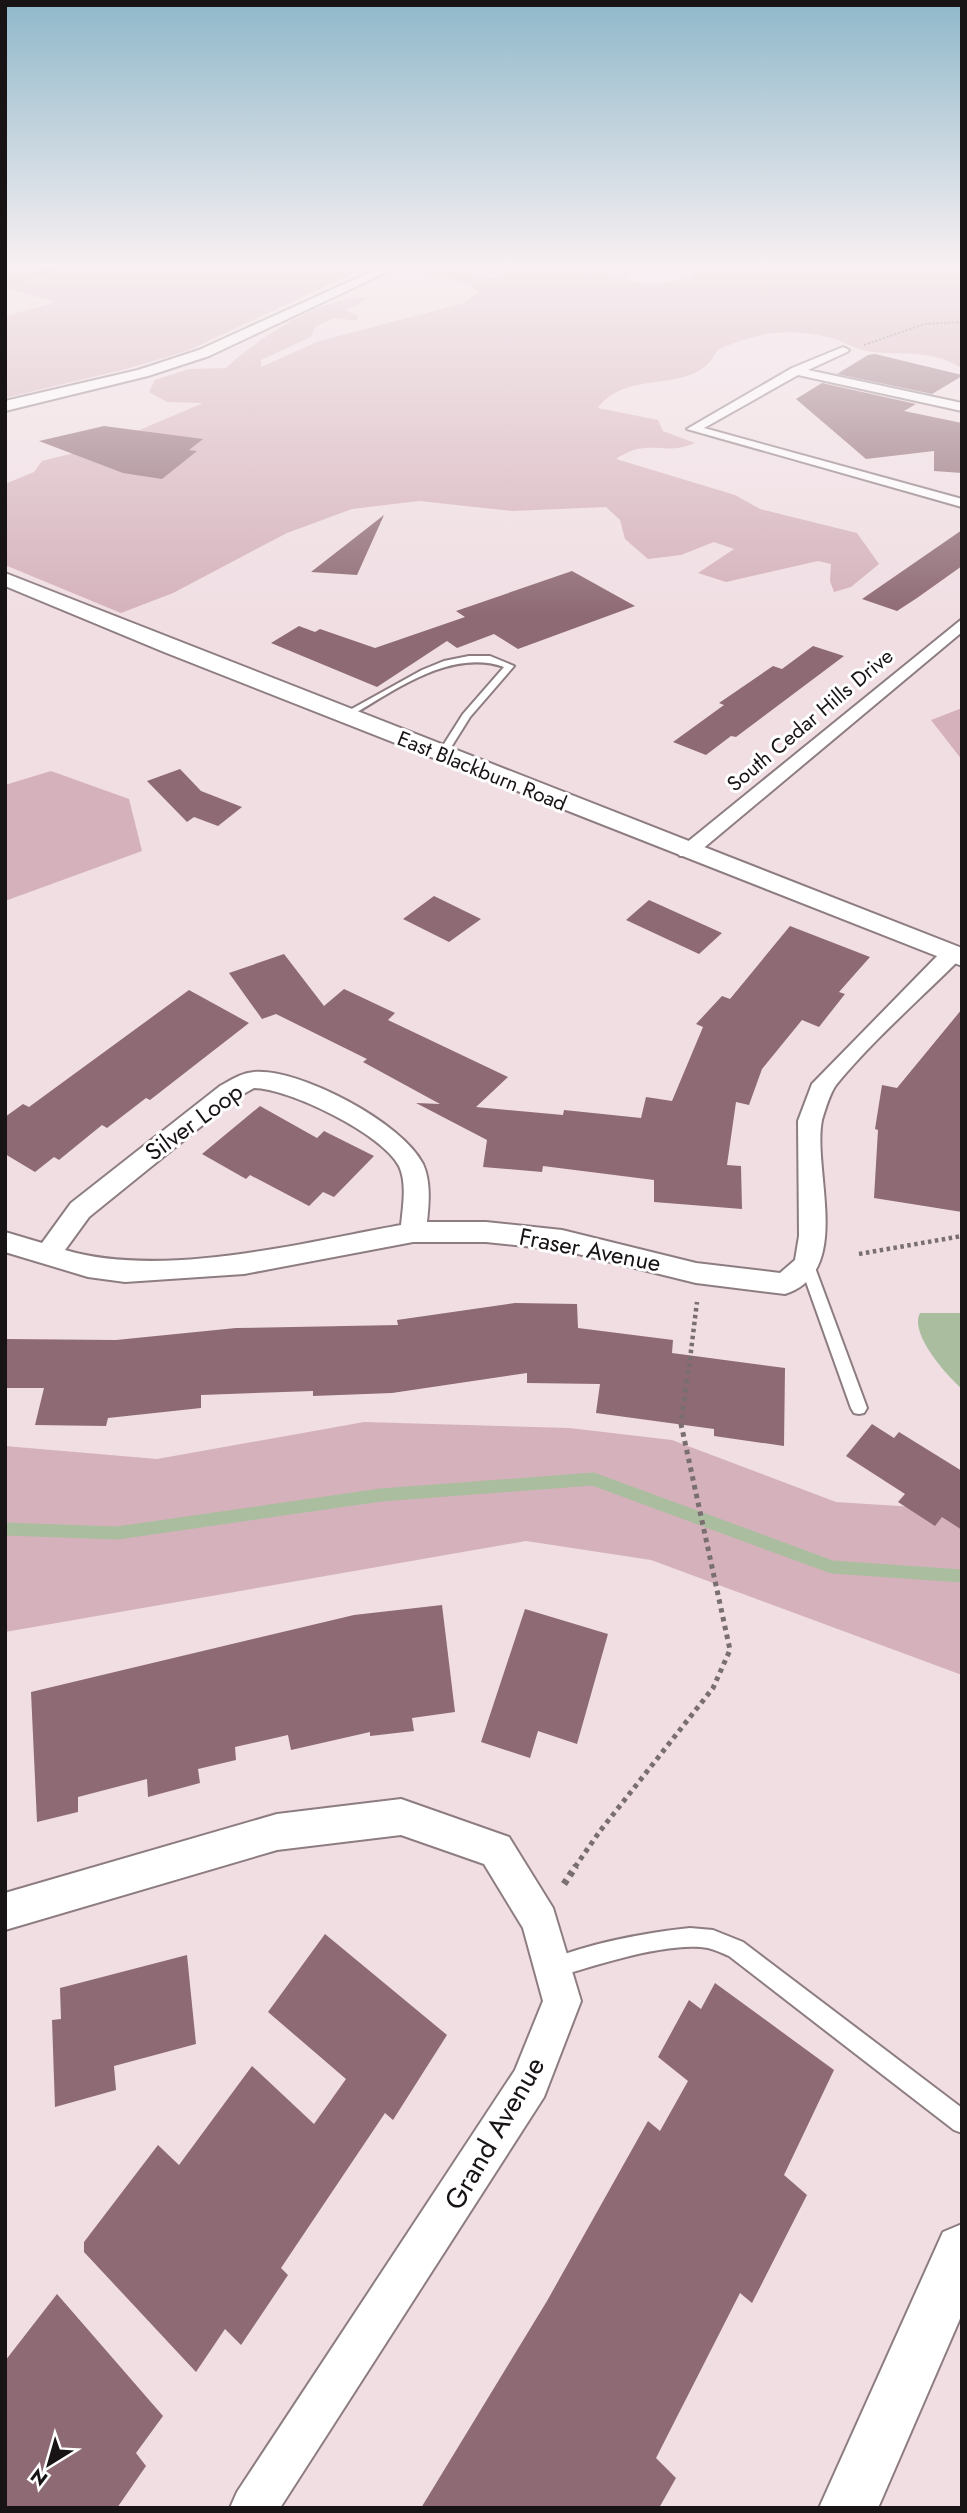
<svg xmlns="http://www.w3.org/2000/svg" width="967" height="2513" font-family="Jost,sans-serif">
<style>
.green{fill:#d5b2bb}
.water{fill:#aabd9e}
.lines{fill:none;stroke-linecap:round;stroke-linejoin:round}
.stream{stroke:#aabd9e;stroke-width:13}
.building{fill:#8e6a74}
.service-casing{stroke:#8d7d81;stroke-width:4}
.minor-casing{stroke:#8d7d81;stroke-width:4}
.tertiary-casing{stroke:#8d7d81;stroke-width:4}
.path-far3{stroke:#796e71;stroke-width:2;stroke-dasharray:2 2;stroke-linecap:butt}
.path-far2{stroke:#796e71;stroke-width:4.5;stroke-dasharray:3.5 3.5;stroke-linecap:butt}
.path-far1{stroke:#796e71;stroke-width:5;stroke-dasharray:4.5 4.5;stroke-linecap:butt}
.path{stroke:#796e71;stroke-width:7;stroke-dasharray:5 5;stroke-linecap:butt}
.service{fill:#fff;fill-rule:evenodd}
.minor{fill:#fff;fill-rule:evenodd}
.tertiary{fill:#fff;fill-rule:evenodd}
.labels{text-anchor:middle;stroke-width:6;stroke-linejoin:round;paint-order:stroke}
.far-street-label{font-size:21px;fill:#181314;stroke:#fff}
.street-label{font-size:24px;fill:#181314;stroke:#fff}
.near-street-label{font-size:28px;fill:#181314;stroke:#fff}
</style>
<rect width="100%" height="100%" fill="#f0dee3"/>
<path class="green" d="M5 264H373L187 351 126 369 5 398V316L56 302 5 288Z
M419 264 498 279 515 269 512 264H545L548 270 625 276 629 282 655 285 694 277 689 272 645 264H962V368C923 346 900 358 862 350 852 347 842 341 832 338 785 327 760 332 717 350 696 398 628 366 598 408L658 420 663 431 695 443C662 457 649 437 616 459L735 495 760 509 857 533 879 564 851 587 834 592 830 581 831 564 818 561 726 582 698 573 734 549 714 542 681 555 648 559 625 539 620 520 606 507 512 511 419 501 352 509 287 533 173 593 121 613 5 565V484L34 472 42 461 102 446 203 403 167 402 149 392 155 380 189 369 226 368C257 339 326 293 370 298L345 310 359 316 356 321 334 318 315 327 311 337 261 360V367L319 341 465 303 478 292 469 284 415 272Z
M962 708V760L931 720Z
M51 771 129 799 142 851 5 901V785Z
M364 1422 569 1428 672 1440 836 1502 962 1510V1675L651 1560 526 1541 5 1632V1446L157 1459Z"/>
<path class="water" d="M920 1313H962V1389C946 1375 909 1333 920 1313Z"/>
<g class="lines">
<path class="stream" d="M5 1529 117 1533 381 1495 593 1479 832 1567 962 1576"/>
</g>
<path class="building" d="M875 354 962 375V376L932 394 837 374 868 355Z
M822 383 916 404 904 411 962 423V473L934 471V451L866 459 796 399Z
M104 426 203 439 189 450 197 451 162 479 123 473 39 441Z
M384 515 357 575 311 572Z
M962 530V566L917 598 897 611 862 599Z
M572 571 635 606 518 649 494 634 457 648 447 641 377 687 271 643 299 626 315 632 320 629 375 648 465 617 456 611Z
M813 646 844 656 736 737 731 736 706 755 673 742 724 705 719 703 773 666 782 669Z
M180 769 201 791 242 807 218 826 194 817 187 822 147 781Z
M434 896 481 919 449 942 403 919Z
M649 900 722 933 699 954 626 920Z
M790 926 870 957 839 992 845 994 819 1027 802 1020 762 1069 749 1105 736 1102 727 1165 741 1166 742 1209 654 1202V1180L543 1166 542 1172 483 1167 487 1140 416 1103 440 1104 363 1062 367 1059 276 1014 262 1019 229 973 284 954 324 1006 344 989 395 1013 388 1020 508 1077 476 1107 563 1115 564 1110 641 1118 646 1097 672 1101 703 1027 696 1024 722 996 730 999Z
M189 990 249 1023 150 1100 146 1098 107 1128 102 1125 59 1160 54 1157 35 1172 5 1154V1117L23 1104 29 1107Z
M962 1009V1212L874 1198 878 1130 875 1129 882 1085 897 1088Z
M260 1106 317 1138 324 1131 374 1156 334 1197 323 1192 309 1206 250 1175 246 1179 202 1154Z
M515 1303 577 1304 578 1328 673 1340 672 1353 785 1368 784 1446 714 1436V1429L596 1413 600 1384 527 1383V1373L392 1393 313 1396V1391L201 1395V1408L108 1418 106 1426 35 1425 44 1388H5V1339L116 1340 236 1328 398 1325 397 1320Z
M872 1424 894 1438 899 1432 962 1471V1530L942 1517 935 1526 898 1502 905 1494 846 1456Z
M442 1605 455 1712 412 1718 414 1731 370 1736V1732L291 1750 288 1735 235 1747 236 1760 198 1769 200 1783 148 1797 147 1779 78 1797V1812L37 1822 31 1692 354 1615Z
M525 1609 608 1634 577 1744 538 1731 530 1758 481 1742Z
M325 1934 447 2035 393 2120 385 2113 281 2268 288 2275 241 2345 225 2329 196 2372 84 2252V2242L158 2145 179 2165 252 2066 314 2124 346 2079 268 2012Z
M187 1955 196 2044 114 2066 116 2090 55 2107 52 2020 61 2019 60 1988Z
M715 1983 834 2070 784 2175 807 2195 752 2303 740 2293 656 2458 676 2478 659 2508H421L547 2301 648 2121 660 2131 688 2081 658 2057 689 2000 701 2009Z
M57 2294 163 2416 136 2453 146 2466 117 2508H5V2361Z"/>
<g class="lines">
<defs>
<path id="service" d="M469 656H490L514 666 470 717 445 757 437 755 463 714 504 667C449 648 393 692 347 718L339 716 422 670 444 661Z
M807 1260 812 1261 814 1265 867 1408 864 1413 859 1414 854 1413 851 1408 800 1265 802 1261Z
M690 1928 713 1930 743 1942 962 2108V2133L954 2130 729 1956C722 1953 716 1950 708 1948 667 1941 594 1966 553 1978L546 1975 543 1968 546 1961C590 1943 643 1933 690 1928Z"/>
<path id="minor" d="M843 347 849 350 847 352 808 370 962 403V411L798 375 704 428 962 499V507L687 429 792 368Z
M962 619V632L694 856H680L677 852 680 848Z
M952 947 960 949V959C920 999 871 1042 836 1085 830 1093 825 1110 822 1120 812 1171 854 1272 785 1294L696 1283 562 1250 486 1242H413L244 1274 125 1282 88 1277 5 1252V1232L42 1243 71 1203 220 1086C231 1080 241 1073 254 1072 299 1068 403 1123 423 1164 431 1182 429 1203 427 1222H486L562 1230 696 1263 780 1273 795 1260 799 1236 798 1121 812 1084 944 949ZM254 1088C288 1088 383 1134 399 1166 407 1183 403 1206 401 1225 301 1243 163 1279 65 1250L89 1217 236 1098Z
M401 1799 509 1837 553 1908 581 2001 544 2097 280 2508H230L237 2492 515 2070 543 2001 523 1928 484 1864 401 1835 277 1850 5 1930V1893L277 1814Z"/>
<path id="tertiary" d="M388 264H404L209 356 148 376 5 411V401L138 370 199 350Z
M5 573 962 948V966L164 652 5 586Z
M962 2224V2314L878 2508H819L943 2232Z"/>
</defs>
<use href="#service" class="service-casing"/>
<use href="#minor" class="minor-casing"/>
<use href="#tertiary" class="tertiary-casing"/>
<path class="path-far3" d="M5 284 71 264
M864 345 925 324 962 322"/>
<path class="path-far2" d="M859 1254 962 1236
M689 1367 697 1302"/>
<path class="path-far1" d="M575 1867 600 1831 713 1688 730 1650 681 1424 689 1365"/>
<path class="path" d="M564 1884 576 1866"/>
<use href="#service" class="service"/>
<use href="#minor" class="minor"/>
<use href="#tertiary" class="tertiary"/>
</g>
<linearGradient id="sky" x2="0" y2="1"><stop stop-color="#8fb8ca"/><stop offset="0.43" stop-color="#f8f0f2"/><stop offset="1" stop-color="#f8f0f2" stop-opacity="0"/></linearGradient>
<rect width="967" height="616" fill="url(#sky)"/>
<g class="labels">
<g class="far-street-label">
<text transform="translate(810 720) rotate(-40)" y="7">South Cedar Hills Drive</text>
<text transform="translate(482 771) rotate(22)" y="7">East Blackburn Road</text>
</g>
<g class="street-label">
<text transform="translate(194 1122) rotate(-36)" y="8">Silver Loop</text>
<text transform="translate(590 1250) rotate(11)" y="8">Fraser Avenue</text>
</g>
<g class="near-street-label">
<text transform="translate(494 2133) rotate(-60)" y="10">Grand Avenue</text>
</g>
</g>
<rect width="967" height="2513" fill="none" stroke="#181314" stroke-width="14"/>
<g transform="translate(49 2464) rotate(217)" stroke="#ffffff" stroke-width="5" paint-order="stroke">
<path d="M0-5L12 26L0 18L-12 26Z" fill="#181314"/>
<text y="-10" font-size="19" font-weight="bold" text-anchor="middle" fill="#181314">N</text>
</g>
</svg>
